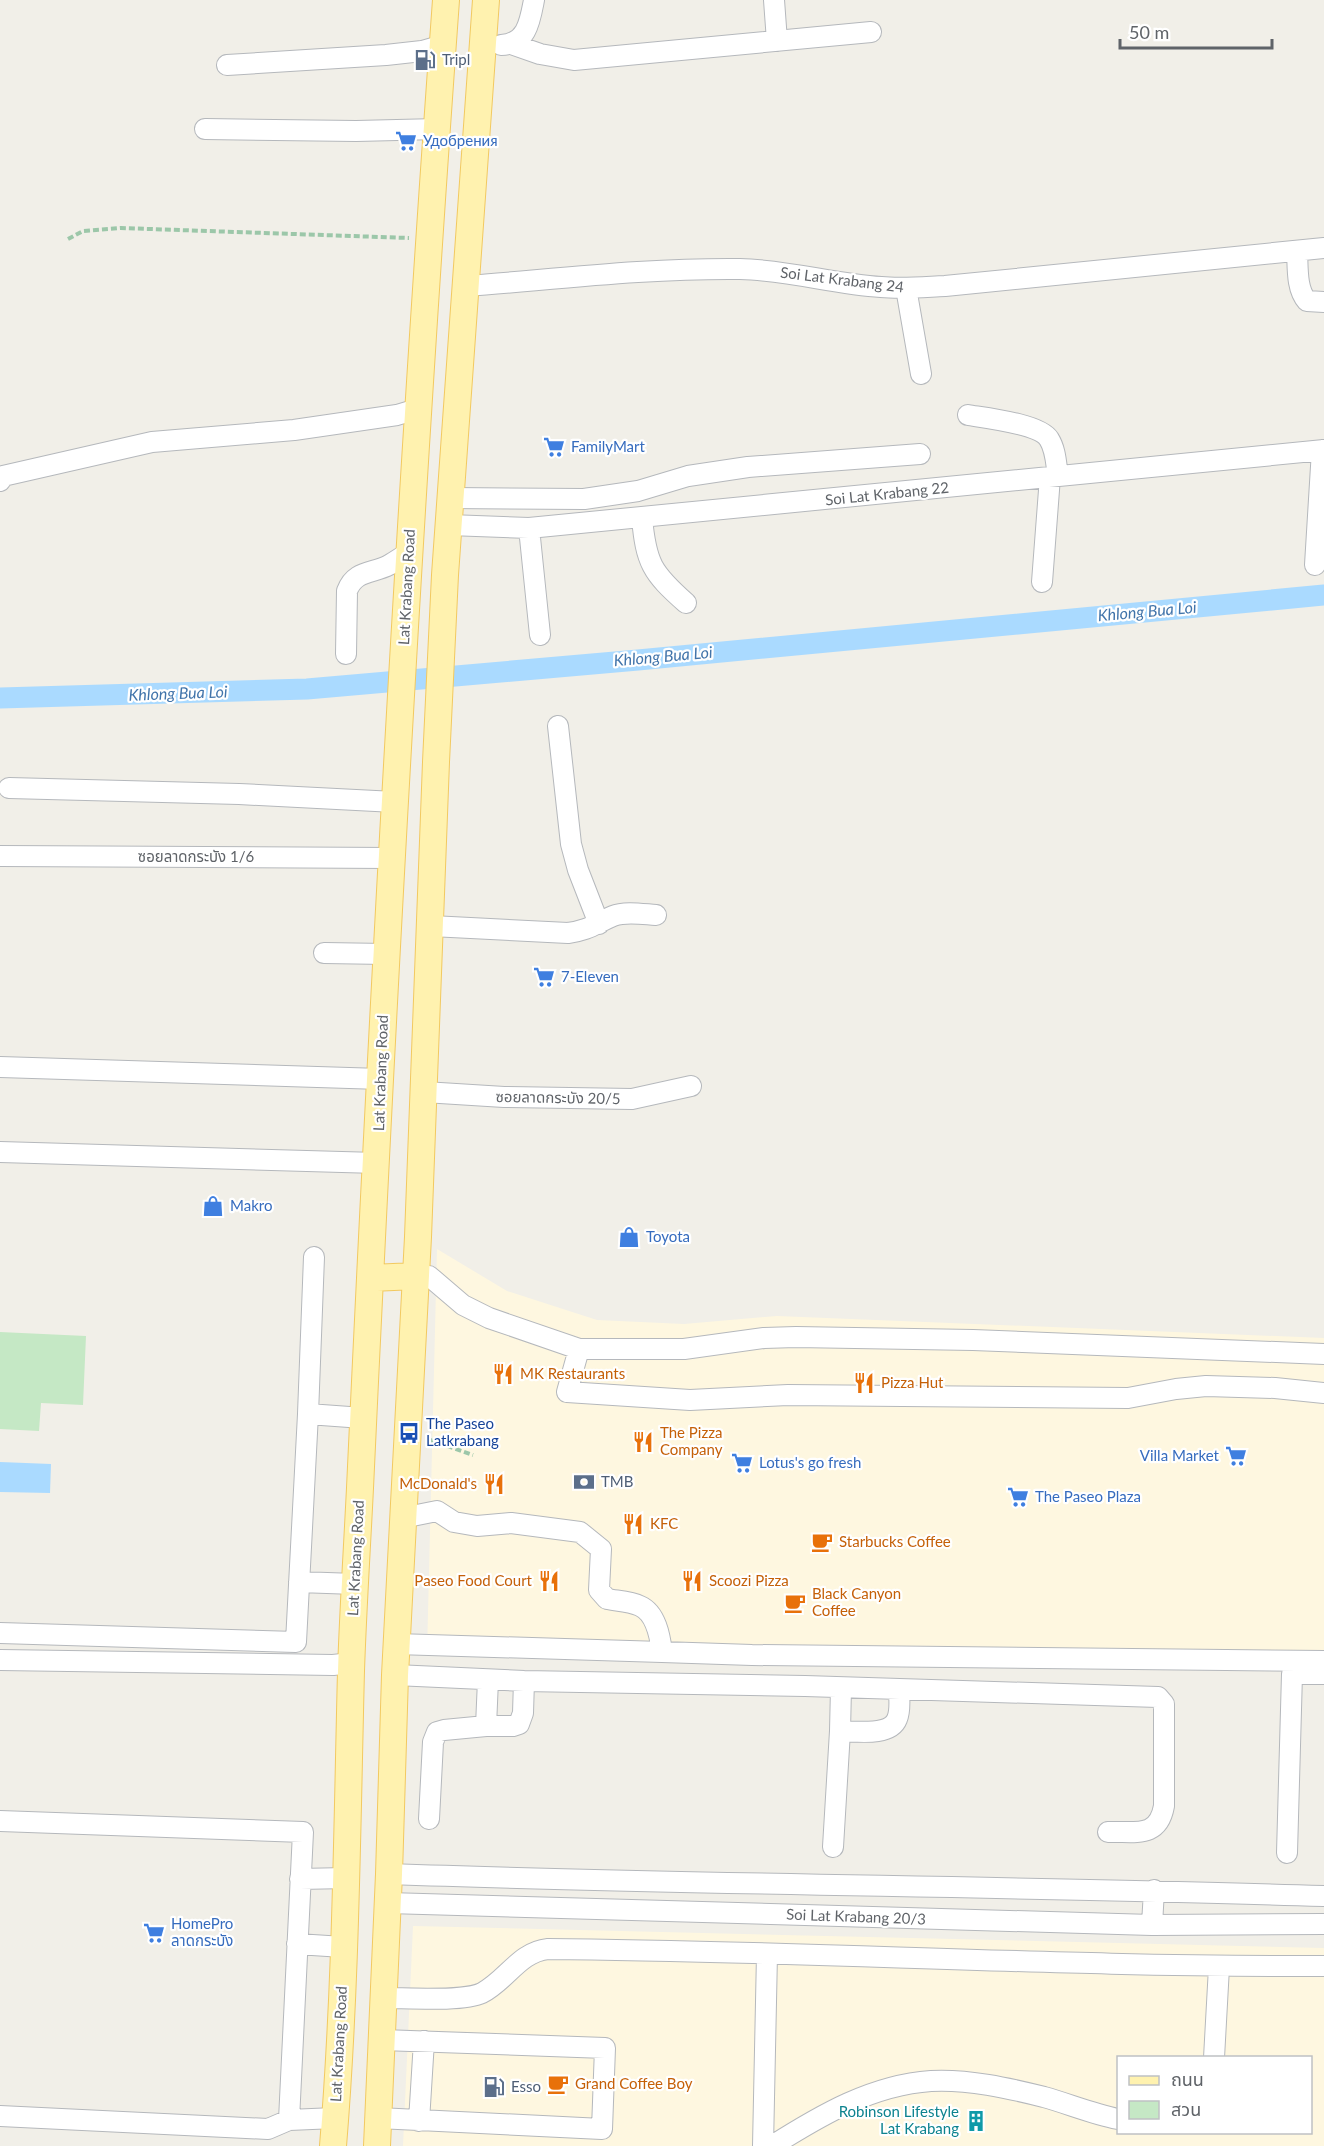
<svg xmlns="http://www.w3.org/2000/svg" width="1324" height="2146" font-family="Lato,'Noto Sans Thai',sans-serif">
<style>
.commercial{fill:#fef7e0;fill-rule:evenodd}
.green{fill:#c5e8c5}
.water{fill:#aadaff}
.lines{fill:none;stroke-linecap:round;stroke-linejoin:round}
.canal{stroke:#aadaff;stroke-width:21}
.minor-casing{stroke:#b5b8bc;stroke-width:22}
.major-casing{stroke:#f2c960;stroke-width:28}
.path{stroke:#9cc7a9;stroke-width:4;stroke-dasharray:6 3;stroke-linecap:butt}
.minor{stroke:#fff;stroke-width:20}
.major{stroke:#fff2af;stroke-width:26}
.labels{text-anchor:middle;stroke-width:4.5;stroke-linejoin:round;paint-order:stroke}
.service-label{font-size:15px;fill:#4e5e75;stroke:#fff;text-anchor:start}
.shop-label{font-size:15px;fill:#366cbe;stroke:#fff;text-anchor:start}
.street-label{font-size:15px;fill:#5f6368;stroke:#fff}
.food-label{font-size:15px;fill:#c56008;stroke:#fff;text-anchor:start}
.transit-label{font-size:15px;fill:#164399;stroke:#fff;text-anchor:start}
.culture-label{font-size:15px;fill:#0d838f;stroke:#fff;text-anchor:end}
.water-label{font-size:16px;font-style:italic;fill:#4174aa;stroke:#fff}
</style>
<rect width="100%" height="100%" fill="#f1efe8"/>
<path class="commercial" d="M437 1249 507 1291 597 1320 684 1324 777 1316 1324 1338V1661L427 1654Z
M413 1926 1324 1948V2146H403ZM1118 2058H1310V2132H1118Z"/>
<path class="green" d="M0 1332 86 1336 83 1405 41 1403 39 1431 0 1429Z"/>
<path class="water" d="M0 1462 51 1464 50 1493 0 1492Z"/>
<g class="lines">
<path class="canal" d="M0 698 307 689 638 660 1324 595"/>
<defs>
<path id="minor" d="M774 0 777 41
M511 44 540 54 574 60 871 32
M501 45C527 44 530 21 534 0
M227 65 386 55 422 51 443 45
M205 129 356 131 438 129
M1297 251C1298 266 1296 289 1307 301L1324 302
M467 286C558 279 649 268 740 269 788 270 834 284 881 287 902 289 923 287 945 286L1324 248
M906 288 921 374
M968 415C986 418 1040 424 1049 439 1056 450 1056 464 1058 476
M0 481 3 476 152 442 294 430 397 415 417 409
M450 498 584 499 638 491 688 476 748 467 920 454
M642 518C646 563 652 573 686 603
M449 525 529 528 1324 450
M529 528 540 635
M1315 565 1322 450
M1042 582 1050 477
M346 654 347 591C355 570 372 574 389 565 396 561 403 556 410 552
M558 726 571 844 578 870 599 924
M9 788 239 794 395 802
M0 856 392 858
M431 926 568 933C590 930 594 924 613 916 625 911 642 914 656 915
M324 953 386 954
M0 1067 381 1079
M424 1092 504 1097 632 1099 691 1086
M0 1152 377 1163
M314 1257 308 1414 363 1418
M416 1276H429L463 1305 489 1318 579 1349H684L764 1338 796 1337 973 1340 1324 1354
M579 1349 567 1392 690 1400 788 1395 1128 1398 1176 1389 1206 1386 1275 1388 1324 1393
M402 1518 437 1511 454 1522 477 1526 511 1523 580 1532 601 1549 599 1590 607 1599C617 1601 630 1601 640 1606 656 1613 660 1636 662 1652L752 1655 1324 1661
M299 1582 355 1584
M0 1633 296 1642 308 1414
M396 1644 662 1652
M0 1660 333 1665 351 1663
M395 1675 524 1681 805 1686 1158 1697 1164 1704V1806C1158 1839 1135 1831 1108 1832
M488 1680 486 1726H513L519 1724 523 1713 524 1681
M841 1688 840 1731C855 1731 890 1737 897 1719 901 1710 899 1699 899 1690
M429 1819 433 1742 437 1732 444 1730 486 1726
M0 1821 303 1832 289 2120
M833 1847 840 1731
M1287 1853 1292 1674H1324
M389 1874C701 1885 1012 1886 1324 1896
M300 1879 346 1878
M388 1903 1152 1925 1324 1924
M1152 1925 1154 1890
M297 1944 343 1947
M384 1998C407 1998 463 2002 482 1993 507 1980 519 1952 548 1949 807 1951 1065 1967 1324 1966
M1214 2058 1219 1967
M0 2116 268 2129 289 2120 335 2118
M378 2118 602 2129 605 2048 382 2040
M419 2121 424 2041
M763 2146 767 1954
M772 2146C821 2115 872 2085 931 2081 968 2079 1008 2088 1044 2097 1069 2104 1093 2114 1118 2119"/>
<path id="major" d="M371 1278 416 1276
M333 2146C346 1988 347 1829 351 1671 353 1610 357 1549 360 1488 383 992 410 495 446 0
M377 2146 389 1874 395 1675 418 1237 436 762 445 575 486 0"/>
</defs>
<use href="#minor" class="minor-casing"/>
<use href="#major" class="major-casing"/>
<path class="path" d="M68 239 83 231 121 228 409 238
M430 1440 473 1455"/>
<use href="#minor" class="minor"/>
<use href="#major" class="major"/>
</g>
<defs>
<symbol id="fuel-bare" viewBox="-9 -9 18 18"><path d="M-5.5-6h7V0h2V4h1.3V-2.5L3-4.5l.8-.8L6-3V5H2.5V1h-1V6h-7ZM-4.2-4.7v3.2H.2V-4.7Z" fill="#5c6f8a" stroke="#fff" stroke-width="2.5" paint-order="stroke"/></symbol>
<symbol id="supermarket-bare" viewBox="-9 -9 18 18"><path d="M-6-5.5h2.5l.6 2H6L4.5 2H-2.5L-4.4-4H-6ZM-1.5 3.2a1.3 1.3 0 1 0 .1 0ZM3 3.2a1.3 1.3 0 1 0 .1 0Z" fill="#3f7fe0" stroke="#fff" stroke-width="2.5" paint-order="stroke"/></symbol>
<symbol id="shop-bare" viewBox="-9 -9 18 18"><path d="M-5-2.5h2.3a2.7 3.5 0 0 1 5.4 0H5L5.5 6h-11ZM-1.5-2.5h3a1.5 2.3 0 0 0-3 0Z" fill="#3f7fe0" stroke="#fff" stroke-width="2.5" paint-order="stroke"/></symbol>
<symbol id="restaurant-bare" viewBox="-9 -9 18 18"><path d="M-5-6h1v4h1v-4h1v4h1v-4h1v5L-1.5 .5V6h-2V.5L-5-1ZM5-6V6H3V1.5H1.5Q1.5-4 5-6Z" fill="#e8710a" stroke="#fff" stroke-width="2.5" paint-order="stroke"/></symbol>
<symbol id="bus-bare" viewBox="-9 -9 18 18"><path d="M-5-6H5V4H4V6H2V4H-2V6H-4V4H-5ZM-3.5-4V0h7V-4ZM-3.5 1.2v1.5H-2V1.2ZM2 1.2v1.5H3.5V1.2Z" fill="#1a4fb4" stroke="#fff" stroke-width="2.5" paint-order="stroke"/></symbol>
<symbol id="bank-bare" viewBox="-9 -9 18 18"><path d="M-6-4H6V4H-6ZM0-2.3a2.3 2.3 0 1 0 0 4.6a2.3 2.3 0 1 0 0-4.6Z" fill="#5c6f8a" stroke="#fff" stroke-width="2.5" paint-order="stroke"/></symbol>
<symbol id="cafe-bare" viewBox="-9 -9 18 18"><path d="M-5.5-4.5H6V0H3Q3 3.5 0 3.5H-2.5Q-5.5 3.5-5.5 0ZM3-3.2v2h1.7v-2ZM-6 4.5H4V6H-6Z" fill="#e8710a" stroke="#fff" stroke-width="2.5" paint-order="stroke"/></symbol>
<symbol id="building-bare" viewBox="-9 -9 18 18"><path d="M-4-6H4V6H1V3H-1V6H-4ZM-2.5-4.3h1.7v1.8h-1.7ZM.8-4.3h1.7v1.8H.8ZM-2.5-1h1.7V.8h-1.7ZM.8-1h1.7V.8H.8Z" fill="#0f9aa8" stroke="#fff" stroke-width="2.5" paint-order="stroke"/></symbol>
</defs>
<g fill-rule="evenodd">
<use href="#fuel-bare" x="410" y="45" width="30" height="30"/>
<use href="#supermarket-bare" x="391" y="126" width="30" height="30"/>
<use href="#supermarket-bare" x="539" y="432" width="30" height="30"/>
<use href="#supermarket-bare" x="529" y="962" width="30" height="30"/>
<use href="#shop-bare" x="198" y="1191" width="30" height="30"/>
<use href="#shop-bare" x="614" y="1222" width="30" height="30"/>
<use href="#restaurant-bare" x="488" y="1359" width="30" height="30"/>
<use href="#restaurant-bare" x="849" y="1368" width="30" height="30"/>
<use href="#bus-bare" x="394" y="1418" width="30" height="30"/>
<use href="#restaurant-bare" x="628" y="1427" width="30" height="30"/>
<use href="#supermarket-bare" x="1221" y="1441" width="30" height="30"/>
<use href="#supermarket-bare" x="727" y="1448" width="30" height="30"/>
<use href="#bank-bare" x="569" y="1467" width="30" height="30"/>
<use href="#restaurant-bare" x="479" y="1469" width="30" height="30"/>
<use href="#supermarket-bare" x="1003" y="1482" width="30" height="30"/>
<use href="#restaurant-bare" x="618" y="1509" width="30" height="30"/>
<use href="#cafe-bare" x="807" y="1527" width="30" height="30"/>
<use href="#restaurant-bare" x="534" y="1566" width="30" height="30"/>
<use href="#restaurant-bare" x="677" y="1566" width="30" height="30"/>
<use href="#cafe-bare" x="780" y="1588" width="30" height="30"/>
<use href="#supermarket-bare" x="139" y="1918" width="30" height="30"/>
<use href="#cafe-bare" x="543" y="2069" width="30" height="30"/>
<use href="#fuel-bare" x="479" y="2072" width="30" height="30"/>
<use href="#building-bare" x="961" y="2106" width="30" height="30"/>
</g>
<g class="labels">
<g class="service-label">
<text x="442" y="65">Tripl</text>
<text x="601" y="1487">TMB</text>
<text x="511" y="2092">Esso</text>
</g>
<g class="shop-label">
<text x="423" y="146">Удобрения</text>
<text x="571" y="452">FamilyMart</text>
<text x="561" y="982">7-Eleven</text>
<text x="230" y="1211">Makro</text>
<text x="646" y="1242">Toyota</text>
<text x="1219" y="1461" text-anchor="end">Villa Market</text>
<text x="759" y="1468">Lotus's go fresh</text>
<text x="1035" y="1502">The Paseo Plaza</text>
<text x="171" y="1929">HomePro<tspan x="171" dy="17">ลาดกระบัง</tspan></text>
</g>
<g class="street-label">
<text transform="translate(842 280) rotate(7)" y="5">Soi Lat Krabang 24</text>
<text transform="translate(887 494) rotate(-6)" y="5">Soi Lat Krabang 22</text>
<text transform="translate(407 587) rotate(-87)" y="5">Lat Krabang Road</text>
<text x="196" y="862">ซอยลาดกระบัง 1/6</text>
<text transform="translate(381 1073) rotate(-88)" y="5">Lat Krabang Road</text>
<text transform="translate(558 1098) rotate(1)" y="5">ซอยลาดกระบัง 20/5</text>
<text transform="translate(356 1558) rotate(-87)" y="5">Lat Krabang Road</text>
<text transform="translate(856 1917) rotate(2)" y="5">Soi Lat Krabang 20/3</text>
<text transform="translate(339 2044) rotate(-87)" y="5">Lat Krabang Road</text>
</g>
<g class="food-label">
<text x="520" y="1379">MK Restaurants</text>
<text x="881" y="1388">Pizza Hut</text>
<text x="660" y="1438">The Pizza<tspan x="660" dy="17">Company</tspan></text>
<text x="477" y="1489" text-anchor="end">McDonald's</text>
<text x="650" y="1529">KFC</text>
<text x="839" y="1547">Starbucks Coffee</text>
<text x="532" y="1586" text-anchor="end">Paseo Food Court</text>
<text x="709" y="1586">Scoozi Pizza</text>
<text x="812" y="1599">Black Canyon<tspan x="812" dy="17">Coffee</tspan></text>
<text x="575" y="2089">Grand Coffee Boy</text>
</g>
<g class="transit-label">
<text x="426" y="1429">The Paseo<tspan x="426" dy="17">Latkrabang</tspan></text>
</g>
<g class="culture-label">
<text x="959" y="2117">Robinson Lifestyle<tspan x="959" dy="17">Lat Krabang</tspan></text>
</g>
<g class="water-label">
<text transform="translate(1147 611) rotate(-5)" y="6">Khlong Bua Loi</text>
<text transform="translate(663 656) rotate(-5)" y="6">Khlong Bua Loi</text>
<text transform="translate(178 693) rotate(-2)" y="6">Khlong Bua Loi</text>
</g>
</g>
<rect x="1117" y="2056" width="195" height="78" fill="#ffffff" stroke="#bfc1c3" stroke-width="1.5"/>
<rect x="1129" y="2076" width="30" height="9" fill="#fff2af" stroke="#bfc1c3" stroke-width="1.5"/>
<text x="1171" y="2086" font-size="18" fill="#5f6368">ถนน</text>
<rect x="1129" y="2101" width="30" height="18" fill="#c5e8c5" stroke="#bfc1c3" stroke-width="1.5"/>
<text x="1171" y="2116" font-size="18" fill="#5f6368">สวน</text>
<path d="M1120 39v9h152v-9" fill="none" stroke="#5f6368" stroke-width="3"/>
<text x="1129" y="39" font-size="18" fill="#5f6368" stroke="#ffffff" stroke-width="4.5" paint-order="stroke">50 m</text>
</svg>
